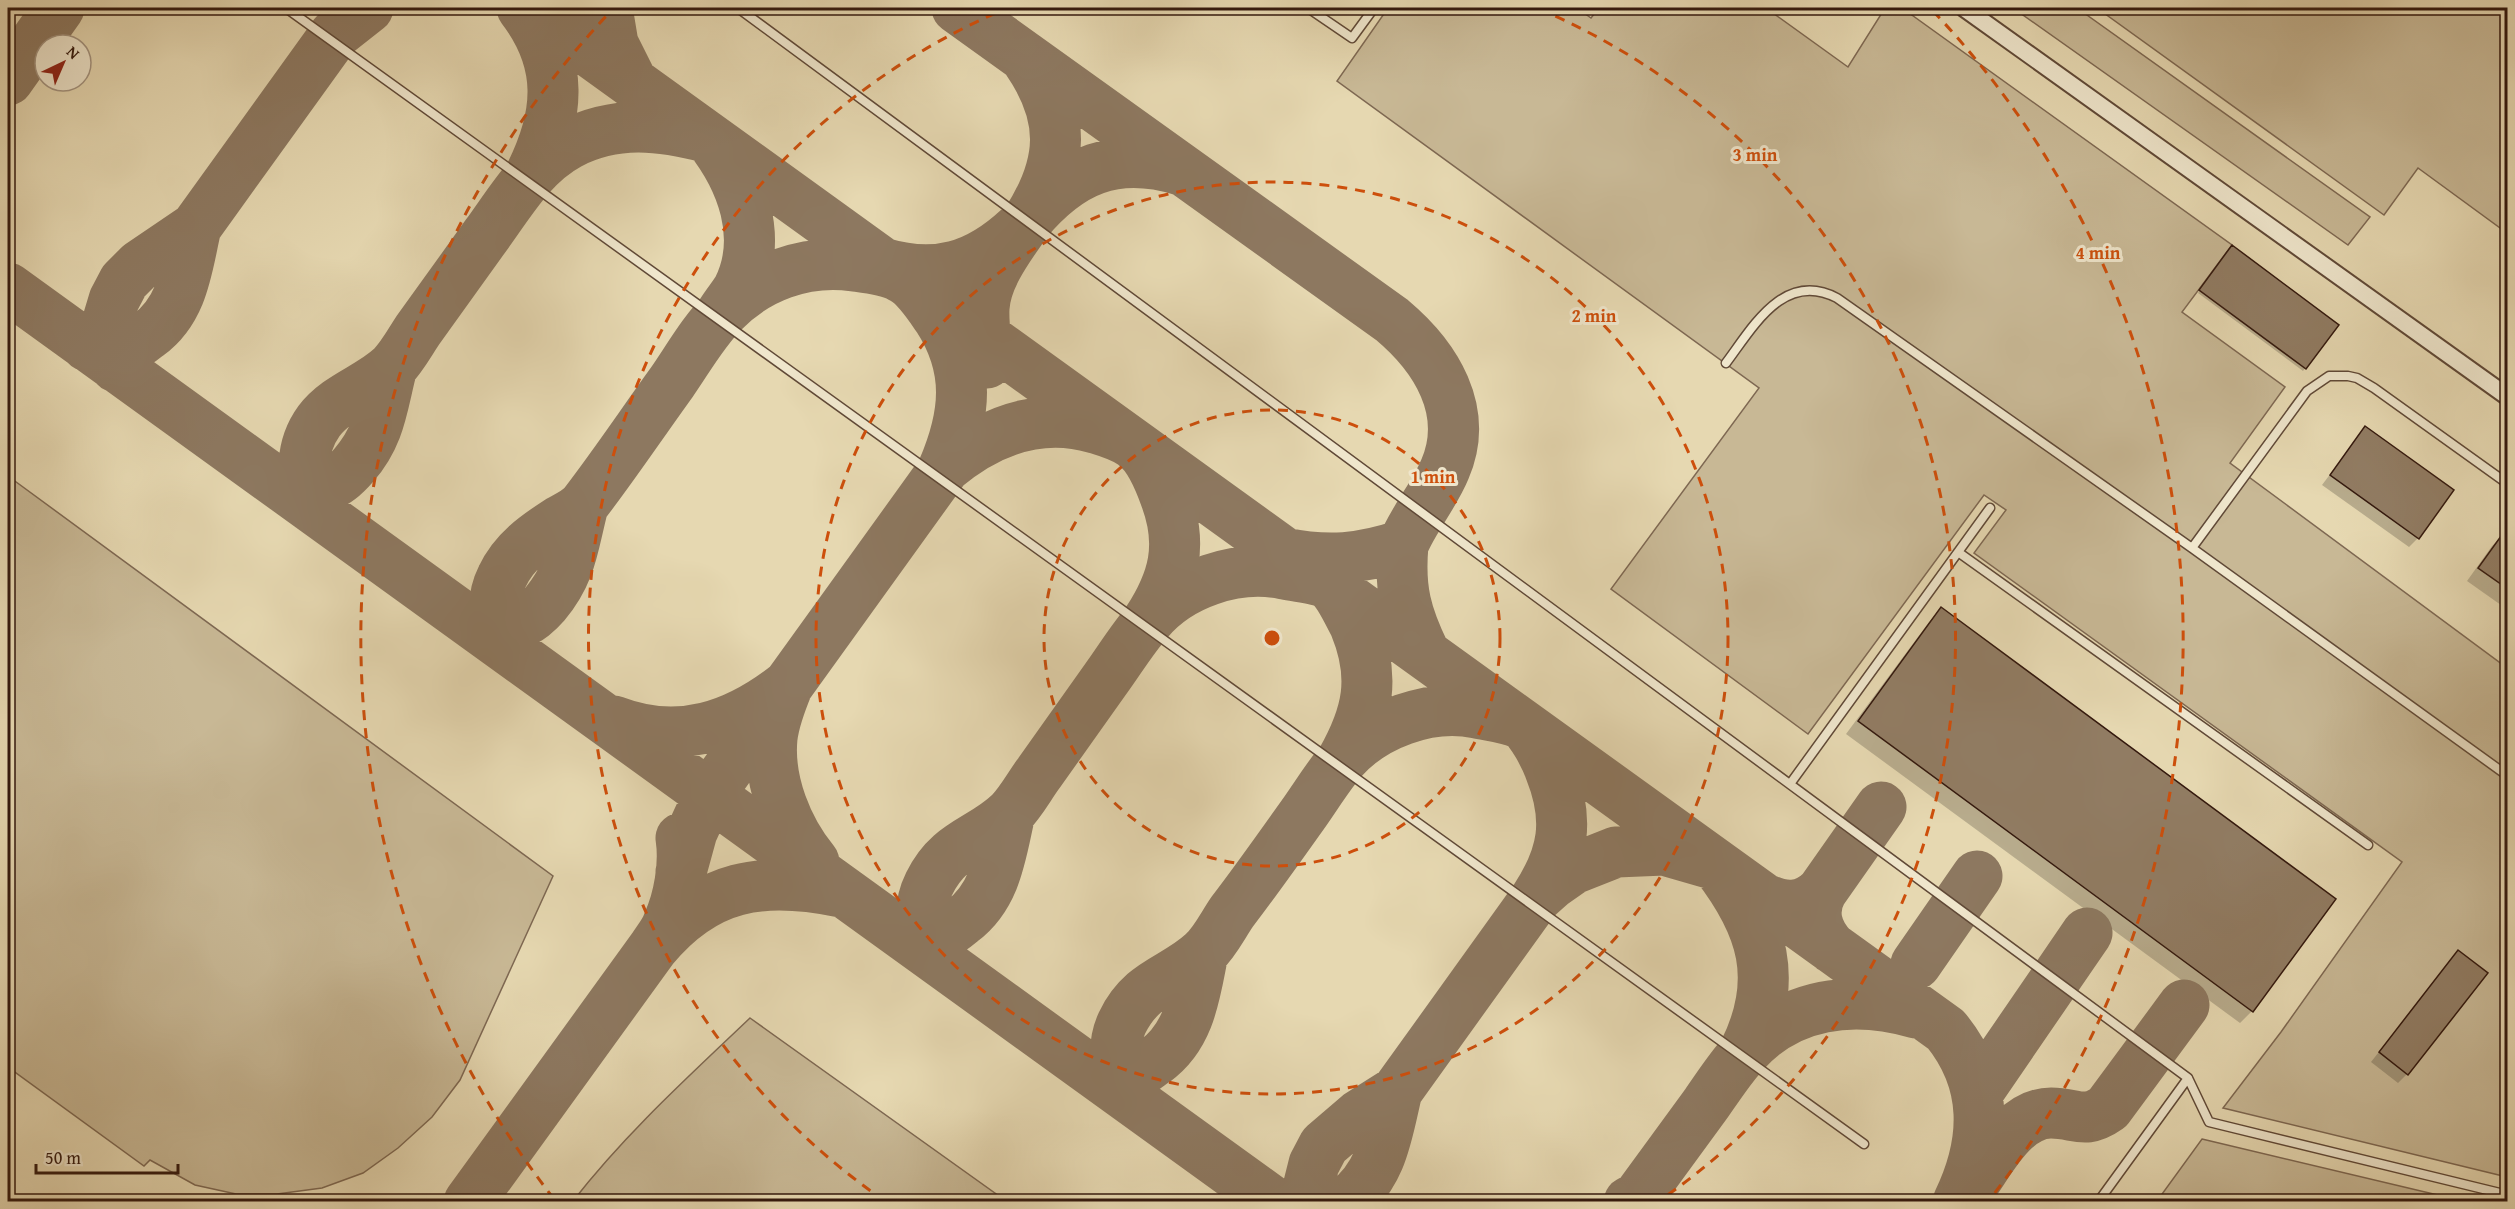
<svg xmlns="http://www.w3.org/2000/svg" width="2515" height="1209" font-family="'Gentium Book Plus',serif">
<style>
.green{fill:#c8b895;stroke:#7e6852;stroke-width:1.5}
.shadow{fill:#0003}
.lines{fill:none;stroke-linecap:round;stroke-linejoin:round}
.taxiway{stroke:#8d7860;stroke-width:51}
.building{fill:#917c63;stroke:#34190e;stroke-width:1.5}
.service-casing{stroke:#604937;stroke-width:11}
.minor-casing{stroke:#604937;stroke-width:20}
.service{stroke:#efe6cc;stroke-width:8}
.minor{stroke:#efe6cc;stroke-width:16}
.ring{fill:none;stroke:#cd4f0c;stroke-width:3;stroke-dasharray:10 8}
.centre{fill:#cd4f0c;stroke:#efe6cc;stroke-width:3}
.ring-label{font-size:18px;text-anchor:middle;font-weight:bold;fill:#cd4f0c;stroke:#efe6cc;stroke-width:6;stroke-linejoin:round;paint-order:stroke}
</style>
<rect width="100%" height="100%" fill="#e6d8b1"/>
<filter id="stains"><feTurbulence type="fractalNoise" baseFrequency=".00333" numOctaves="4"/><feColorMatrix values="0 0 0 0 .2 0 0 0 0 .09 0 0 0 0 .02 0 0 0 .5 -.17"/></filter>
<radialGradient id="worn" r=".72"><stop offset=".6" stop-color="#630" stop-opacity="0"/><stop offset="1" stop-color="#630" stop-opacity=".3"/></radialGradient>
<path class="green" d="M1388 8H1577L1591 18 1599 8H1766L1848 67 1885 8H1902L2232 245 2182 312 2285 387 2230 463 2507 668V1177L2223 1108 2281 1032 2402 862 1974 553 2006 510 1984 495 1808 734 1611 589 1759 388 1337 81Z
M2013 8H2077L2370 217 2348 245Z
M2097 8H2507V233L2418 168 2384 215Z
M8 476 553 876 460 1080 432 1117 398 1148 363 1173 322 1188 277 1194H236L195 1185 150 1160 144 1166 8 1067Z
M750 1018 1006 1201H573C625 1134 688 1077 750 1018Z
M2202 1139 2463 1201H2157Z"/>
<path class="shadow" d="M2230 250 2337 325 2303 371 2198 293Z
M2365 428 2418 538 2409 547 2322 485Z
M2504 534 2508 536V610L2467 581 2492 546Z
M1941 609 2252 1011 2240 1023 1846 734 1929 622Z
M2458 952 2407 1074 2398 1083 2371 1062Z"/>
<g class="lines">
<path class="taxiway" d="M522 8C564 63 560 115 530 175
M529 8 1946 1030C1989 1083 1987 1142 1958 1202
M607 8 613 44 632 82
M957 8 1392 320C1436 357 1470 411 1445 469 1434 496 1414 518 1403 545
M1027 60C1066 117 1064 163 1027 221 1070 170 1115 150 1181 170
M8 80 59 8
M882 263C936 279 977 267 1018 229
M8 288 1273 1202
M87 346C102 347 118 350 133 345 139 343 144 338 148 335 184 309 187 266 196 227
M987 363C987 345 983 326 984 308 986 276 1010 246 1027 221
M116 367 108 345V320L114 300 124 281 140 265 196 227 335 34 368 8
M943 469C987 432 1038 411 1095 428 1108 432 1122 436 1133 444 1149 455 1160 482 1166 499 1183 545 1174 580 1148 620
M282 486C297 488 314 489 329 485 338 482 348 472 354 465 381 434 382 405 392 367
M311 507C301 478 300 447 319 421 338 396 370 388 392 367 402 357 410 342 418 330 441 298 464 266 487 234 511 201 532 164 569 144 615 120 660 125 709 138 742 180 764 237 738 289 733 297 727 304 722 312
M1284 553C1328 562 1361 559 1403 545 1399 589 1406 615 1425 654
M473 624C489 626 504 628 519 623 528 621 539 611 545 604 572 572 573 544 583 506
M504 646C494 623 490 601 502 577 514 551 536 536 559 521 568 516 579 511 585 503 615 464 643 422 672 382 688 359 703 332 723 312 757 277 805 259 854 266 869 268 889 270 902 278 916 285 929 305 938 318 971 369 966 415 943 469
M614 721C679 746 736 726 788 685 781 702 774 720 772 738 768 782 787 829 814 862
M681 838C685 865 679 899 668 923 665 932 658 940 653 948 706 884 762 876 841 892
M681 872 692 832 709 795 964 441
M1822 891 1881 807
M1761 897C1784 909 1803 909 1822 891 1811 911 1816 931 1832 948
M900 932C915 934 931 936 946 931 952 930 957 925 962 921 997 895 1001 852 1010 813
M930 954C921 930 917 908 929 884 949 842 981 841 1010 813 1021 802 1030 785 1039 773 1061 742 1083 711 1105 680 1119 661 1132 639 1148 621 1179 584 1236 564 1284 574 1294 576 1319 579 1328 584 1338 591 1350 616 1355 626 1376 677 1368 714 1342 760
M1916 964 1977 876
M1093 1071C1109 1073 1124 1075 1140 1071 1145 1069 1150 1064 1155 1061 1191 1035 1195 992 1203 953
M1978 1092 2087 933
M1124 1094C1116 1070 1111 1047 1122 1023 1142 981 1174 980 1203 953 1215 942 1223 925 1232 912 1255 882 1277 851 1299 820 1313 801 1326 779 1341 761 1373 724 1430 703 1477 713 1491 716 1509 718 1521 724 1532 730 1546 759 1550 770 1570 820 1564 855 1535 899
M1972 1186C1991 1160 2014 1113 2051 1113 2077 1113 2084 1125 2108 1108L2184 1005
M469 1202 653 948
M1309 1202V1184L1314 1164 1324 1145 1359 1115 1397 1091 1535 899 1553 883 1573 869 1616 852 1664 850 1716 865C1763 926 1780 980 1744 1052
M1346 1202C1383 1174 1387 1133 1397 1091
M1629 1202 1638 1197C1661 1166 1683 1135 1706 1104 1718 1087 1730 1068 1744 1053 1789 1002 1854 995 1916 1013"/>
</g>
<path class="building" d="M2232 245 2339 325 2306 369 2199 290Z
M2365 426 2454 490 2419 539 2330 475Z
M2504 532 2508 534V589L2478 568Z
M1941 607 2336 899 2253 1012 1858 721Z
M2458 950 2488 973 2408 1075 2379 1052Z"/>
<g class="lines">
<defs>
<path id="service" d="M286 8 1864 1144
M738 8 2188 1078 2209 1122 2508 1195
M1308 8 1352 38 1374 8
M1726 363C1753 327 1784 270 1837 298L2192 548 2508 776
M2192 548 2307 391 2329 376H2348L2357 378 2374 388 2508 484
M1958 552 2368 845
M1790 784 1990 508
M2098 1202 2188 1078"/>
<path id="minor" d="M1964 8 2508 397"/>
</defs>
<use href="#service" class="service-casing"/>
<use href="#minor" class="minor-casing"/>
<use href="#service" class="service"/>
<use href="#minor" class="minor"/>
</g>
<g class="ring">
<circle cx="1272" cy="638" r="228"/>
<circle cx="1272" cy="638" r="456"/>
<path d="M885 1201A683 683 0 0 1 1005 9M1539 9A683 683 0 0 1 1659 1201"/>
<path d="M554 1199A911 911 0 0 1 611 11M1933 11A911 911 0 0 1 1990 1199"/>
</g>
<circle cx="1272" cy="638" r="9" class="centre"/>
<g class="ring-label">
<text x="1755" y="161">3 min</text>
<text x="2098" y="259">4 min</text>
<text x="1594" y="322">2 min</text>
<text x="1433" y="483">1 min</text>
</g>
<rect width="2515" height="1209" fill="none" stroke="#e6d8b1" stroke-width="30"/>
<rect x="9" y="9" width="2497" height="1191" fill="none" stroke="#34190e" stroke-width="3"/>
<rect x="15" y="15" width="2485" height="1179" fill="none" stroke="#34190e" stroke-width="1.5"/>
<g transform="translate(63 63) rotate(44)"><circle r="28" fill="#efe6cc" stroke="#a49480" stroke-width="1.5"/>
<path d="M0-4.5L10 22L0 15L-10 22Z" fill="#8f2418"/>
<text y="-9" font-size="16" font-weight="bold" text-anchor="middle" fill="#34190e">N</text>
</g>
<path d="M36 1164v9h142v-9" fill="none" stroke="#34190e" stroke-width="3"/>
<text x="45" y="1164" font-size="18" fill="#34190e" stroke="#efe6cc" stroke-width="4.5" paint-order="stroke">50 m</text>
<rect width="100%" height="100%" filter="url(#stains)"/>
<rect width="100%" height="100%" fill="url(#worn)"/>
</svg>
